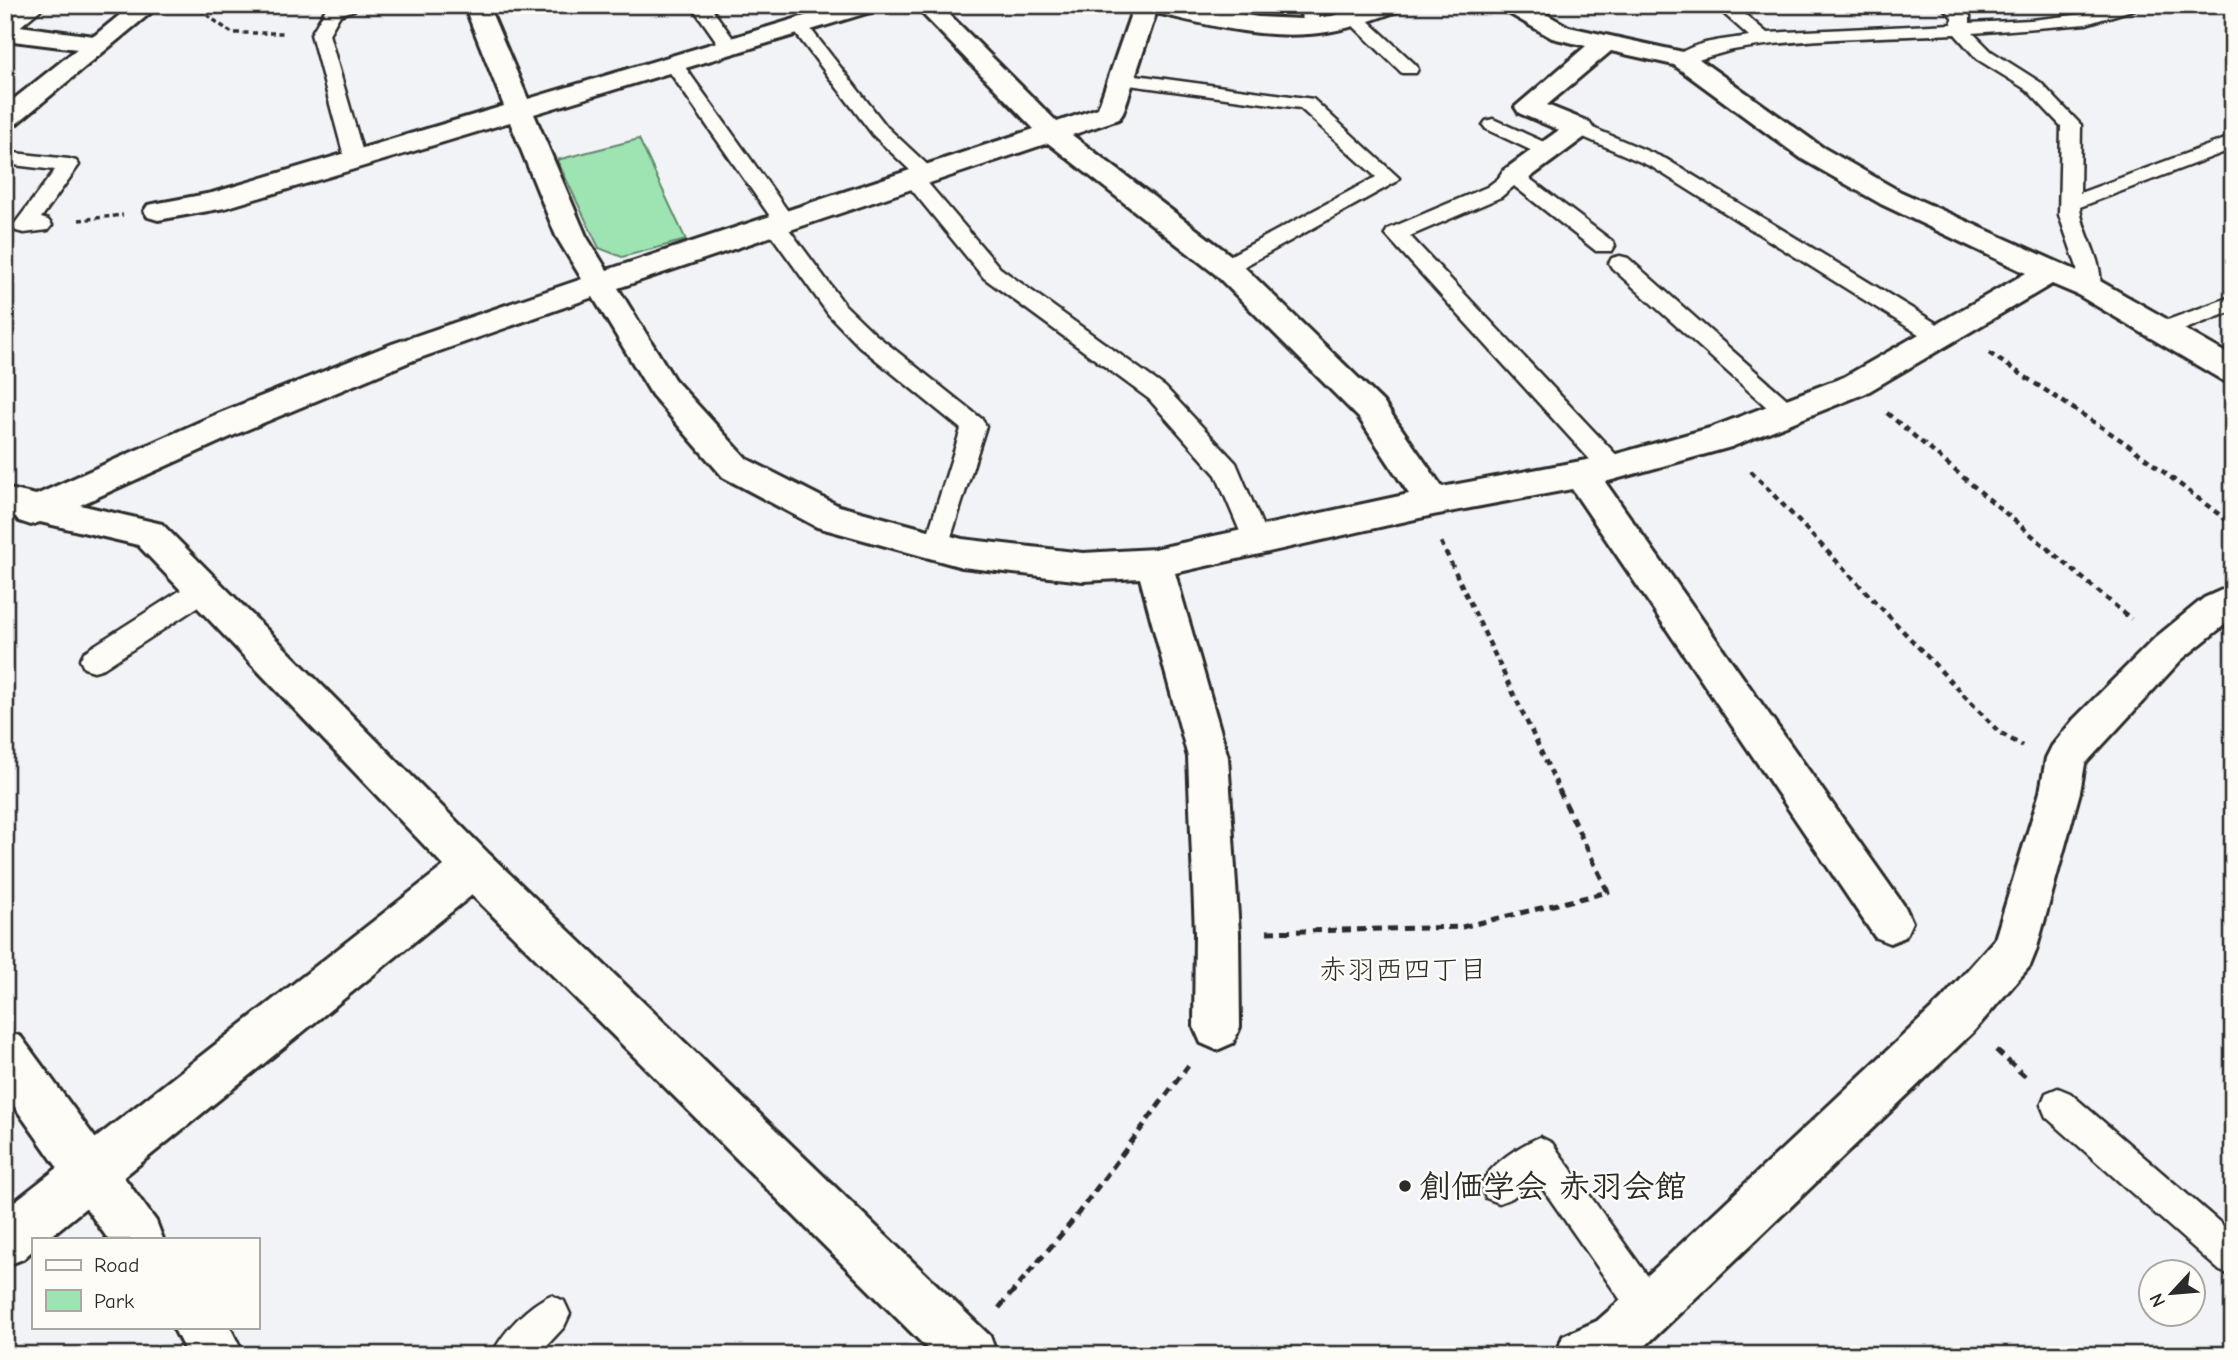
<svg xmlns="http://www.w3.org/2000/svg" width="2238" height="1360" font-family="'Comic Neue','Klee One',sans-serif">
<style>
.green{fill:#9de4b2;stroke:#64886e;stroke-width:2}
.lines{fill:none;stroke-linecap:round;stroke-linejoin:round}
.lane-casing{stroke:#2b2b2b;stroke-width:5}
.street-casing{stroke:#2b2b2b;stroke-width:6}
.secondary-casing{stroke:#2b2b2b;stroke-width:6}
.path-far2{stroke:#2b2b2b;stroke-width:3.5;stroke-dasharray:5 3.5;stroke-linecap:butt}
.path-far1{stroke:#2b2b2b;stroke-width:4.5;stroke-dasharray:6 5;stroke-linecap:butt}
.path{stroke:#2b2b2b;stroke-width:5;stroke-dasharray:9 6;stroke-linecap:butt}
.lane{fill:#fdfcf7;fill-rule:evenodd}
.street{fill:#fdfcf7;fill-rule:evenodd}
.secondary{fill:#fdfcf7;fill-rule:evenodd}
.poi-dot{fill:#2b2b2b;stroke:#fdfcf7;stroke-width:2.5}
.labels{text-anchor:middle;stroke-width:5;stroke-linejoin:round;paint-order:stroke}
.neighbourhood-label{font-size:28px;fill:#2b2b2b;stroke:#fdfcf7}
.near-poi-label{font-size:32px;font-weight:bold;fill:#2b2b2b;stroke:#fdfcf7;text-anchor:start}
</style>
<rect width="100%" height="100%" fill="#f1f3f7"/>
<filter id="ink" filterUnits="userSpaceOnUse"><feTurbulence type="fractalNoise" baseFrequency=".0143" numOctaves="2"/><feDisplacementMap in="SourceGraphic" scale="14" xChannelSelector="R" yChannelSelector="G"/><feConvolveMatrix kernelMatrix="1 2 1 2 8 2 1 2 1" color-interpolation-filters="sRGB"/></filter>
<g filter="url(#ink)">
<path class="green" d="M639 139 686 240 622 257 599 248 557 160Z"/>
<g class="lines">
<defs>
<path id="lane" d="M25 5H46L11 34 5 35V21Z
M332 5 357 6 354 10 340 15 329 34 365 160 362 164H348L345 160 311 34 327 7Z
M691 5H709L740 48 738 52H724Z
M1295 5H1313L1324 25 1321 29H1309Z
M1714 5H1734L1767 33 1952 24V17L1940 5H1960L1970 16V23L2031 20 2084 14 2110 5H2138L2135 9 2086 24 1973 33 1991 51 2040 82 2081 125 2080 193 2233 136V149L2080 207C2081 232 2110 271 2097 293L2089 295 2081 293 2078 288 2077 267 2059 215 2061 126 2027 90 1977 59 1955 34C1882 38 1806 37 1733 50 1720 53 1686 65 1676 63L1674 59C1689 41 1727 40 1749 36Z
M1355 13 1361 14 1416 65 1418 69 1416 73H1402L1349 22 1346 18Z
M800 22 806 23 887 127 934 171 937 175 934 179 926 181 1000 268 1165 387 1236 463 1269 541 1265 548 1256 551 1247 548 1216 475 1149 399 984 278 907 184 904 180 907 176 914 174 873 135 794 31 791 27 794 23Z
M673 58 680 60 792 217 796 222 788 228 845 305 875 334 983 420 986 426 946 553 937 556 928 553 924 546 961 429 859 346 829 315 764 225 772 219 664 64Z
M1121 73 1313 99 1399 178 1396 182 1234 272H1218L1215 267 1218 262 1376 177 1300 108 1114 83 1111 79 1114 75Z
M1493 119 1555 147 1558 151 1555 155H1541L1486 129 1483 125 1486 121Z
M1579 122 1666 159 1949 331 1952 337 1949 343 1941 345 1933 343 1652 167 1572 132 1569 128 1572 124Z
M5 152 69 159 76 161 79 165 41 218 48 220 52 225 48 230 24 233 16 231 13 226 55 170 5 164Z
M1514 170 1521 172 1612 241 1615 246 1612 251H1596L1514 186 1501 197 1410 236 1622 461 1625 468 1622 475 1613 477 1604 475 1385 234 1388 229 1487 187 1507 172Z
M1620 256 1628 258 1796 407 1800 413 1796 419 1788 422 1780 419 1612 268 1609 263 1612 258Z
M2233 296V311L2162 338 2154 335 2151 330 2154 325Z
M204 578 213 581 217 589 213 597 104 668 94 671 84 668 80 660 84 652 195 581Z
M2058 1088 2070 1093 2233 1234V1276L2220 1271 2046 1117 2041 1105 2046 1093Z
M1540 1137 1552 1143 1662 1296 1668 1309 1662 1322 1649 1328 1636 1322 1536 1179 1512 1198 1499 1203 1486 1198 1481 1185C1490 1164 1519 1146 1540 1137Z
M551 1295 564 1301 570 1314 564 1327 538 1355H492C502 1332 528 1305 551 1295Z"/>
<path id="street" d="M132 5H160L15 125 5 127V106L77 49 5 40V24L94 36Z
M464 5H488L528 99 841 5H880L877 10 534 114 586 236 607 270 1034 129 914 5H940L1057 122 1098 108 1134 5H1186L1258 17 1301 19 1332 16 1367 5H1403L1400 10C1376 19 1352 28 1327 32 1270 41 1211 26 1156 13L1123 113 1119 119 1072 135 1237 260 1383 402 1442 487 1613 455 1710 428 1844 377 2026 273 1881 204 1802 159 1674 65 1611 51 1547 105 1589 122 1593 128 1589 134 1524 182 1514 185 1504 182 1500 176 1504 170 1559 130 1519 113 1515 107 1586 46 1552 38 1503 10 1500 5H1530L1569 27 1692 54 1822 147 1901 192 2100 281 2233 357V383L2222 380 2078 295 2052 284 1866 393 1731 447 1605 482 1905 907 1912 922 1905 937 1890 943 1875 937 1572 489 1433 515 1175 573 1228 757 1239 933 1240 1027 1233 1043 1217 1050 1201 1043 1194 1027 1195 933 1188 757 1140 578 1083 581 962 567 817 527 723 477 652 395 593 297 414 360 239 433 80 505 162 524 489 854 990 1336 997 1355H934L472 895 47 1239H33V1250L23 1259 5 1266V1209L444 866 138 545 40 522 31 525 19 521 16 517 5 514V488L36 495 215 415 392 344 582 279 556 236 510 122 225 208 158 220 148 217 144 211 148 205 212 193 504 106ZM1048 143 1215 274 1359 418 1409 494 1154 549 1083 553 962 539 839 506 747 459 674 379 618 288Z
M2233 585V618L2181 660 2085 764 2080 792 2036 951 2030 966 1973 1032 1636 1355H1556L1563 1336 1597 1321 1631 1291 1941 1000 1995 939 2040 792 2046 758 2052 746 2074 719 2155 638 2204 598Z"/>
<path id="secondary" d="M5 1030 21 1037 156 1221 163 1239H108L5 1093Z
M173 1327H230L244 1355H187Z"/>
</defs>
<use href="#lane" class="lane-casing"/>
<use href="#street" class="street-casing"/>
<use href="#secondary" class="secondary-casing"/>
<path class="path-far2" d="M193 5 232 33H284
M79 220 123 215"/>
<path class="path-far1" d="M1989 353 2127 444 2233 525
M1887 413 2131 619
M1751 471 1998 731 2022 746
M1441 542 1559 789"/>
<path class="path" d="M1267 932 1462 927 1608 892 1558 788
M1996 1050 2026 1077
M999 1308 1070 1224 1188 1066"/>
<use href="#lane" class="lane"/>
<use href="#street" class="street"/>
<use href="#secondary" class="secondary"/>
</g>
</g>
<circle class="poi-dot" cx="1405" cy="1186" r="7"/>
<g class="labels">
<g class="neighbourhood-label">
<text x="1403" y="979">赤羽西四丁目</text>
</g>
<g class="near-poi-label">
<text x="1419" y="1197">創価学会 赤羽会館</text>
</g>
</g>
<rect width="2238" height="1360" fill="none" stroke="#fdfcf7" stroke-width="28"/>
<rect x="14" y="14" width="2210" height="1332" fill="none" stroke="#2b2b2b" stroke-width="2.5" filter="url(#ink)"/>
<rect x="32" y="1238" width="228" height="91" fill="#fdfcf7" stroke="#a9a8a5" stroke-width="2"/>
<rect x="46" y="1260" width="35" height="10" fill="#fdfcf7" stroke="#a9a8a5" stroke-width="2"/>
<text x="94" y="1272" font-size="21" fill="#2b2b2b">Road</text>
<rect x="46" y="1290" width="35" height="21" fill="#9de4b2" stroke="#a9a8a5" stroke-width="2"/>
<text x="94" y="1308" font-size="21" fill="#2b2b2b">Park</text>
<g transform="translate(2172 1293) rotate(244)"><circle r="33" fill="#fdfcf7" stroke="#a9a8a5" stroke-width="2"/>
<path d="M0-5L12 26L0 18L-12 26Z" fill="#2b2b2b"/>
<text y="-10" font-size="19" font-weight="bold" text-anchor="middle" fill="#2b2b2b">N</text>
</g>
</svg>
